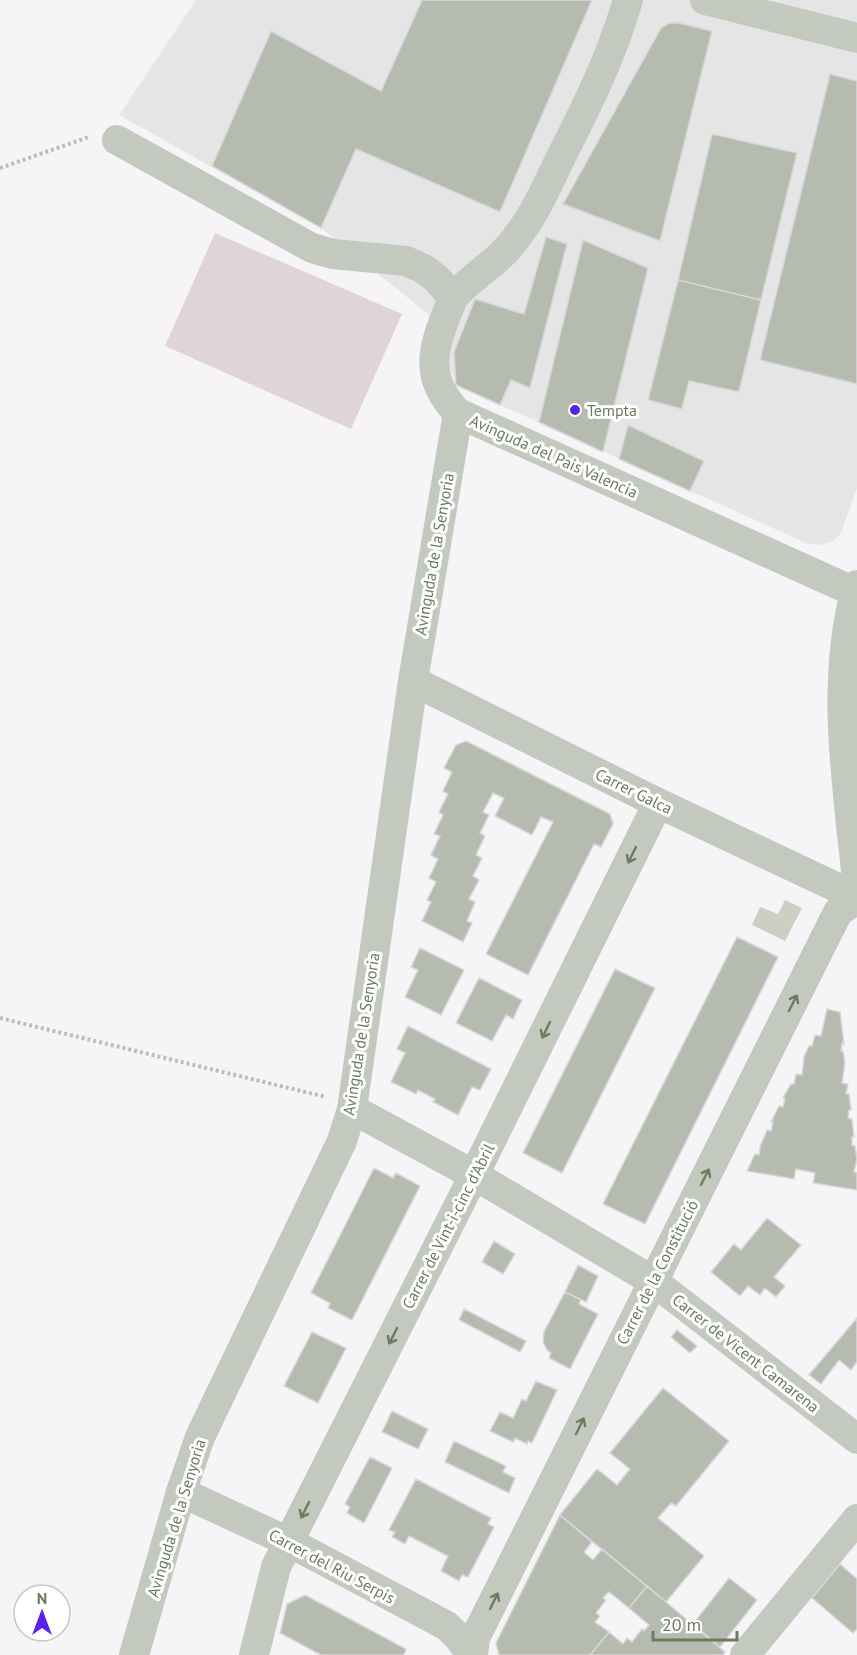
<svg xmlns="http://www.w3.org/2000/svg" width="857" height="1655" font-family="'PT Sans',sans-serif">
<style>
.built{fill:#e6e5e5}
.green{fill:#dfd5d8}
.water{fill:#cbd0c2}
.building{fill:#b5bbae;stroke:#d9d7d9;stroke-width:1.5}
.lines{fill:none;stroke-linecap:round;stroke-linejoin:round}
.path{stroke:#babeb6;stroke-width:4;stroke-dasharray:3 3;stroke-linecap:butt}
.minor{stroke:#c4c9c0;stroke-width:30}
.oneway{stroke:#6c7b5d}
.poi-dot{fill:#5a21eb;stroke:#fff;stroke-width:2}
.labels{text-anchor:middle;stroke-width:6;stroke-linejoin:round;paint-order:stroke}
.poi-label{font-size:16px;fill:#6c7b5d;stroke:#fff;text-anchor:start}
.street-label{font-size:16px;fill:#6c7b5d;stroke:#fff}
</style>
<rect width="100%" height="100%" fill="#f7f4f7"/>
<path class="built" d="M196 0H857V488L841 533 832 542 818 545 806 543 456 385 428 314 321 228 119 115Z"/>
<path class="green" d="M215 233 402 314 351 429 165 346Z"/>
<path class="water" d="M785 900 802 908 785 941 752 925 760 907 778 914Z"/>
<path class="building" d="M422 0H592L500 212 356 149 321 228 212 166 271 31 381 91Z
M669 23H679L712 31 660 241 563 204 661 28Z
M830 74 857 81V384L760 360Z
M712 134 797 153 761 300 678 280Z
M546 237 567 244 530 388 511 380 500 405 456 385 454 352 475 299 524 314Z
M583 240 648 268 603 452 539 422Z
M678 280 761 300 739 392 689 381 682 409 648 400Z
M628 425 704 461 690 491 619 459Z
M466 741 610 814 613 824 601 847 594 844 528 975 486 954 553 822 541 817 532 835 495 816 504 798 493 793 483 812 489 815 480 833 485 836 476 855 482 858 473 876 479 880 469 899 475 902 467 921 472 923 463 942 422 921 431 902 427 900 436 882 429 878 438 859 431 855 440 836 434 834 443 815 439 812 448 794 443 791 452 772 444 768 456 745Z
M737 937 778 957 645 1224 603 1204Z
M420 948 464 970 441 1015 405 997 418 970 411 967Z
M615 969 655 988 562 1173 523 1153Z
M479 978 522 1000 513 1019 506 1015 492 1041 456 1023Z
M827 1009 840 1012 844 1044 842 1043 841 1051H843L845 1063 842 1083 848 1084 846 1094H849L851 1110H849L848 1118 852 1119 854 1137H852V1145L855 1146 857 1159 854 1172 857 1173V1190L813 1183 815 1173 796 1169 794 1179 747 1171 755 1154 759 1155 760 1147 767 1130 771 1131 773 1122H771L779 1106 783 1107 785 1098H783L791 1084H794L796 1074 802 1075 804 1057 809 1046H812L815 1035 821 1036Z
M408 1026 491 1069 480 1090 472 1087 458 1115 433 1102 435 1099 418 1090 416 1094 391 1082 405 1053 397 1049Z
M374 1168 393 1178 396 1173 420 1186 352 1320 328 1308 330 1303 311 1293Z
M767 1218 801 1245 774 1277 785 1286 776 1297 765 1288 760 1295 748 1286 740 1296 711 1272 734 1244 741 1250Z
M494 1241 515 1254 503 1274 482 1262Z
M578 1265 598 1276 586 1302 565 1292Z
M565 1292 581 1300 579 1304 598 1314 570 1369 549 1358 551 1353 547 1350 543 1342 544 1332Z
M464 1309 526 1341 520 1352 459 1320Z
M857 1318V1362L851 1370 839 1360 821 1384 809 1375Z
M677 1330 697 1346 690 1353 671 1337Z
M312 1332 346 1348 318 1403 284 1386Z
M536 1381 557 1390 532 1443 528 1441 527 1444 515 1438 513 1442 490 1431 500 1412 513 1418 522 1399 526 1401Z
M663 1388 729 1441 676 1506 671 1503 658 1518 704 1556 666 1602 560 1515 597 1469 617 1485 630 1469 610 1453Z
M392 1411 428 1429 418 1449 382 1432Z
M454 1441 506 1466 503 1472 515 1478 509 1493 445 1462Z
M370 1457 392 1468 364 1523 347 1513 350 1507 345 1504Z
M416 1479 491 1518 488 1524 494 1527 468 1577 462 1575 459 1581 441 1571 448 1556 409 1536 405 1544 392 1537 395 1532 389 1530Z
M560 1515 592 1542 584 1552 593 1560 602 1549 647 1586 629 1608 609 1592 603 1598 606 1600 596 1613 600 1616 595 1622 609 1632 590 1655H499L496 1643Z
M840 1564 857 1579V1629L853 1633 812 1598Z
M729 1578 757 1600 720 1647 693 1624Z
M647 1586 725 1652 723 1655H590L609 1632 623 1644 627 1638 632 1642 642 1629 644 1631 649 1625 629 1608Z
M305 1595 406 1649 404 1655H321L280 1633 287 1604Z"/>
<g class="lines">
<path class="path" d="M0 168 89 137
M0 1018 326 1097"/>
<path class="minor" d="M628 0C611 57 589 102 562 155 549 181 537 210 519 234 514 241 508 249 501 255 491 265 456 290 452 301 434 344 421 376 458 413L855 592
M705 0 857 38
M117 140 312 248 333 254 406 261 424 269 437 279 453 298
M857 585C830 681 847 782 857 880
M413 681 658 803 857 897
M352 1109 474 1175 653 1281 857 1439
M181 1492 289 1542 447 1626 459 1638 472 1655
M134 1655 181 1492 200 1437 342 1141 352 1109 413 681 458 413
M254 1655 276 1567 474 1175 658 803
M473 1655 475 1638 838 912 857 899
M745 1655 857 1519"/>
</g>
<defs><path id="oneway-shaft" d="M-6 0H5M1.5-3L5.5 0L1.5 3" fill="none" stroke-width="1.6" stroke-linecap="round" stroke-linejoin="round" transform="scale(1.5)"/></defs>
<g class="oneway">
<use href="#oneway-shaft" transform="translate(632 855) rotate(116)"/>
<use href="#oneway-shaft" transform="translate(793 1003) rotate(-63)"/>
<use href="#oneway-shaft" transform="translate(546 1030) rotate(116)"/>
<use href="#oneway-shaft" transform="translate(705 1177) rotate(-63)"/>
<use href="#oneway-shaft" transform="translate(393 1336) rotate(117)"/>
<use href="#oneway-shaft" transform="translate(580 1426) rotate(-64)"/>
<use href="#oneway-shaft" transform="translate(305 1510) rotate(117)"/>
<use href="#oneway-shaft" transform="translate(494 1601) rotate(-64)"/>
</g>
<circle class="poi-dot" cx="575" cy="410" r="6"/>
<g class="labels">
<g class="poi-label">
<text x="587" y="416">Tempta</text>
</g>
<g class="street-label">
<text transform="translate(554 456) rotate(24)" y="6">Avinguda del Pais Valencia</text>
<text transform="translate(434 554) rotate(-80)" y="6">Avinguda de la Senyoria</text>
<text transform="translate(634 791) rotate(26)" y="6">Carrer Galca</text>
<text transform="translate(361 1034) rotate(-81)" y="6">Avinguda de la Senyoria</text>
<text transform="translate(448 1226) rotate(-63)" y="6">Carrer de Vint-i-cinc d'Abril</text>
<text transform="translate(657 1272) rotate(-63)" y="6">Carrer de la Constitució</text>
<text transform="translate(746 1353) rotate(38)" y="6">Carrer de Vicent Camarena</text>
<text transform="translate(176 1518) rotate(-73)" y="6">Avinguda de la Senyoria</text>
<text transform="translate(332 1566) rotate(28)" y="6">Carrer del Riu Serpis</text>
</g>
</g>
<g transform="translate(42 1613)"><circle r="28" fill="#ffffff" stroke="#c4cabe" stroke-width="1.5"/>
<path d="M0-4.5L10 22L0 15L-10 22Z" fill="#5a21eb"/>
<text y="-9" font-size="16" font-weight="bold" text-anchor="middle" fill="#6c7b5d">N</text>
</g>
<path d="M653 1631v9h84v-9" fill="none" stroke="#6c7b5d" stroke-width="3"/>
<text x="662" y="1631" font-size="18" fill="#6c7b5d" stroke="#ffffff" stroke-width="4.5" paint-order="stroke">20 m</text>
</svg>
